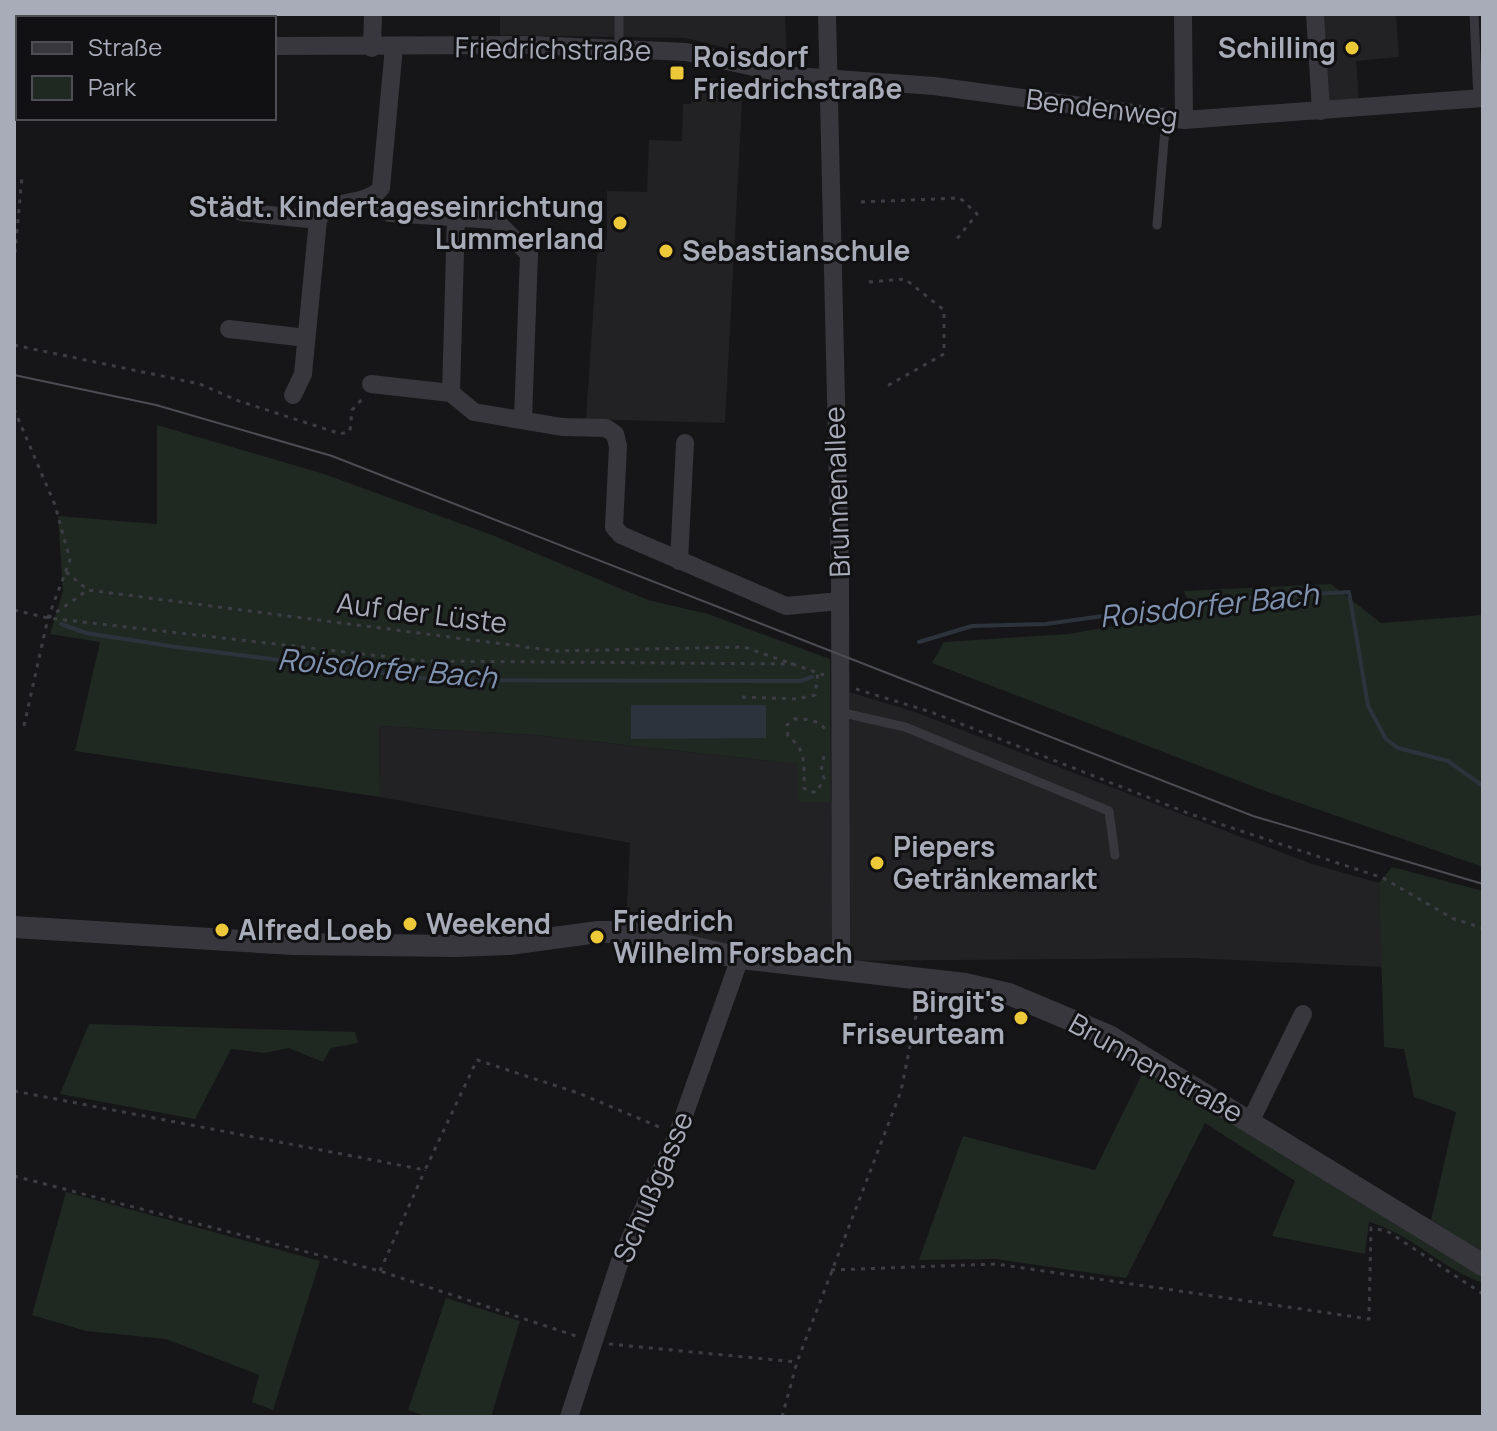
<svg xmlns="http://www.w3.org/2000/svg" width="1497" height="1431" font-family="Manrope,sans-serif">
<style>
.built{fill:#222225}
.green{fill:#202822}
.water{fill:#2c333c}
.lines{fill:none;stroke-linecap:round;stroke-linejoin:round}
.stream{stroke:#2c333c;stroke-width:4}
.path{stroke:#3d3e44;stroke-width:3;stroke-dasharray:4 6;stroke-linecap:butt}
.service{stroke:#37373d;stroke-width:9}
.minor{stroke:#37373d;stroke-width:18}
.tertiary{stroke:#37373d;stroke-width:22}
.tram{stroke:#4c4d54;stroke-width:2}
.poi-dot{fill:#edc838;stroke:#111113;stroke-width:3}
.labels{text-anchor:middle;stroke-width:6;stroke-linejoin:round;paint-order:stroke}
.poi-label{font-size:28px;font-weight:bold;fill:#a8abb8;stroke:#111113;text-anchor:start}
.street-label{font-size:28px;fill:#a8abb8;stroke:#111113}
.water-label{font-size:30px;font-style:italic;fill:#8094b2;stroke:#111113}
</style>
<rect width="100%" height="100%" fill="#161618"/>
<path class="built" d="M500 14H785L787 63 685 38 500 35Z
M1321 14H1396L1399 57 1356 61 1359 100 1327 103Z
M692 77 743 83 725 423 586 419 598 240H607V191L647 192 649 140 682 141 683 104H691Z
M849 692 915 712 1312 864 1379 883 1383 967 1192 958 829 961 726 946 626 925 630 843 380 797 379 726 536 735 799 764V801H850Z"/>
<path class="green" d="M157 425 321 473 492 535 648 600 708 614 830 659 831 802H798V764L536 735 379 726 380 797 75 751 100 642 50 634 63 591 58 516 157 524Z
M1331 584 1381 623 1483 615V867L1265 791 932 663 944 642 1068 634 1192 613 1184 591Z
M1392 867 1483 891V1253L1431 1220 1456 1112 1414 1097 1404 1049 1384 1047 1379 883Z
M89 1024 355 1032 358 1043 331 1048 323 1062 289 1048 264 1053 231 1049 195 1119 60 1094Z
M1145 1068 1455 1255 1483 1277V1283C1442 1269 1410 1233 1369 1222L1365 1254 1272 1236 1295 1181 1205 1123 1126 1278 996 1259 919 1260 963 1136 1095 1170Z
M66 1192 320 1261 273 1410 252 1402 259 1375 166 1339 86 1331 32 1315Z
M446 1298 520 1321 491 1417H428L408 1410Z"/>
<path class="water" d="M631 705H766V738L631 739Z"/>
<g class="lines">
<path class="stream" d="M61 624 86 633 176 647 437 680 800 681 812 677
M919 642 972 626 1046 624 1223 599 1349 592 1368 706 1386 739 1398 748 1448 761 1483 786"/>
<path class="path" d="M861 202 960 198 977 214 956 240
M534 238H602
M14 263 22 177
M869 282 905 279 944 310V354L887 386
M14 345 200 384 236 400 341 434 350 431 352 410 365 396
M14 409 55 505 70 560 48 618 23 730
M66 572 88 590
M14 610 48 618 424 661 796 664
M48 618 88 590 557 651 744 647 824 675
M856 689 931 712 1193 815 1383 878 1454 919 1483 928
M742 697 796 699 815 695 818 672
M824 756 821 771 824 778 817 792H809L804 788C804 767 807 750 788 736L787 725 794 719C805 719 818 719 825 729
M14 1091 425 1170 477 1060 581 1094 664 1129
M14 1176 380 1271 579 1337
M831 1270 996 1264 1369 1319 1371 1228 1387 1231 1483 1294
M380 1271 425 1170
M609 1344 797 1362
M782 1417 797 1362 901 1091 920 996"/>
<path class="service" d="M1474 14 1478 99
M619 49V14
M1157 225 1166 117
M839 712 905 727 1109 811 1115 855"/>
<path class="minor" d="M827 14 840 570 841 970
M1183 14 1184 120
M1315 14 1321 111
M215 18 216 14
M14 37 18 38
M274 46 532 45 686 52 795 76 934 86 1184 120 1483 98
M372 48 373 14
M373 197 377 206 390 213 495 220 529 254 523 419
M241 212 318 220
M229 329 306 338
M371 384 451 393 474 412 562 427 606 428 615 434 618 446 614 527 621 535 786 606 840 601
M451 393 456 217
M293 395 303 374 318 220C328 197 365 208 381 188L394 47
M679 561 685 443
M1251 1120 1303 1014
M569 1417 620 1261 677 1135 740 958"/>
<path class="tertiary" d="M14 927 293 944 456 946 509 944 598 932H627L740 958 965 984 1009 994 1109 1036 1483 1265"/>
<path class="tram" d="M14 375 156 405 332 456 1253 816 1483 884"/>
</g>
<g class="poi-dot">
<circle cx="1352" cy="48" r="8"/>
<rect x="669" y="65" width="16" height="16" rx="4"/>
<circle cx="620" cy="223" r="8"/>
<circle cx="666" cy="251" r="8"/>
<circle cx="877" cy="863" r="8"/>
<circle cx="410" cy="924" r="8"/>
<circle cx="222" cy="930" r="8"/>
<circle cx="597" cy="937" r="8"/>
<circle cx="1021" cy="1018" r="8"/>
</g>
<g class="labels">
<g class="poi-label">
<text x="1336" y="58" text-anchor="end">Schilling</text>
<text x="693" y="67">Roisdorf<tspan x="693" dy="32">Friedrichstraße</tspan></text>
<text x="604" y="217" text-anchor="end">Städt. Kindertageseinrichtung<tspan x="604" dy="32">Lummerland</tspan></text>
<text x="682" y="261">Sebastianschule</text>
<text x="893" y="857">Piepers<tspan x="893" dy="32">Getränkemarkt</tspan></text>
<text x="613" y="931">Friedrich<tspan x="613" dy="32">Wilhelm Forsbach</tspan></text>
<text x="426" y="934">Weekend</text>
<text x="238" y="940">Alfred Loeb</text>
<text x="1005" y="1012" text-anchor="end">Birgit's<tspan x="1005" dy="32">Friseurteam</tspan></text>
</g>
<g class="street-label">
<text transform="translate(553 49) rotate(1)" y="10">Friedrichstraße</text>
<text transform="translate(1102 108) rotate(7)" y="10">Bendenweg</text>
<text transform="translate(837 492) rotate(-92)" y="10">Brunnenallee</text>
<text transform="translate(422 613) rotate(7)" y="10">Auf der Lüste</text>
<text transform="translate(1156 1068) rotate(29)" y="10">Brunnenstraße</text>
<text transform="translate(653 1187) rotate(-67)" y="10">Schußgasse</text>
</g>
<g class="water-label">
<text transform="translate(1209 606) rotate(-6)" y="10">Roisdorfer Bach</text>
<text transform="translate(387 669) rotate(5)" y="10">Roisdorfer Bach</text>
</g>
</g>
<rect width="1497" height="1431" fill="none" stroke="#a8abb8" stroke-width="32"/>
<rect x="16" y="16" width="260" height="104" fill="#111113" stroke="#4d4f55" stroke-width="2"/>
<rect x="32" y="42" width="40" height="12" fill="#37373d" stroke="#4d4f55" stroke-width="2"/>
<text x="88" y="56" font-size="24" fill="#a8abb8">Straße</text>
<rect x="32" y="76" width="40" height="24" fill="#202822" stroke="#4d4f55" stroke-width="2"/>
<text x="88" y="96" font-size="24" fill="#a8abb8">Park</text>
</svg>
